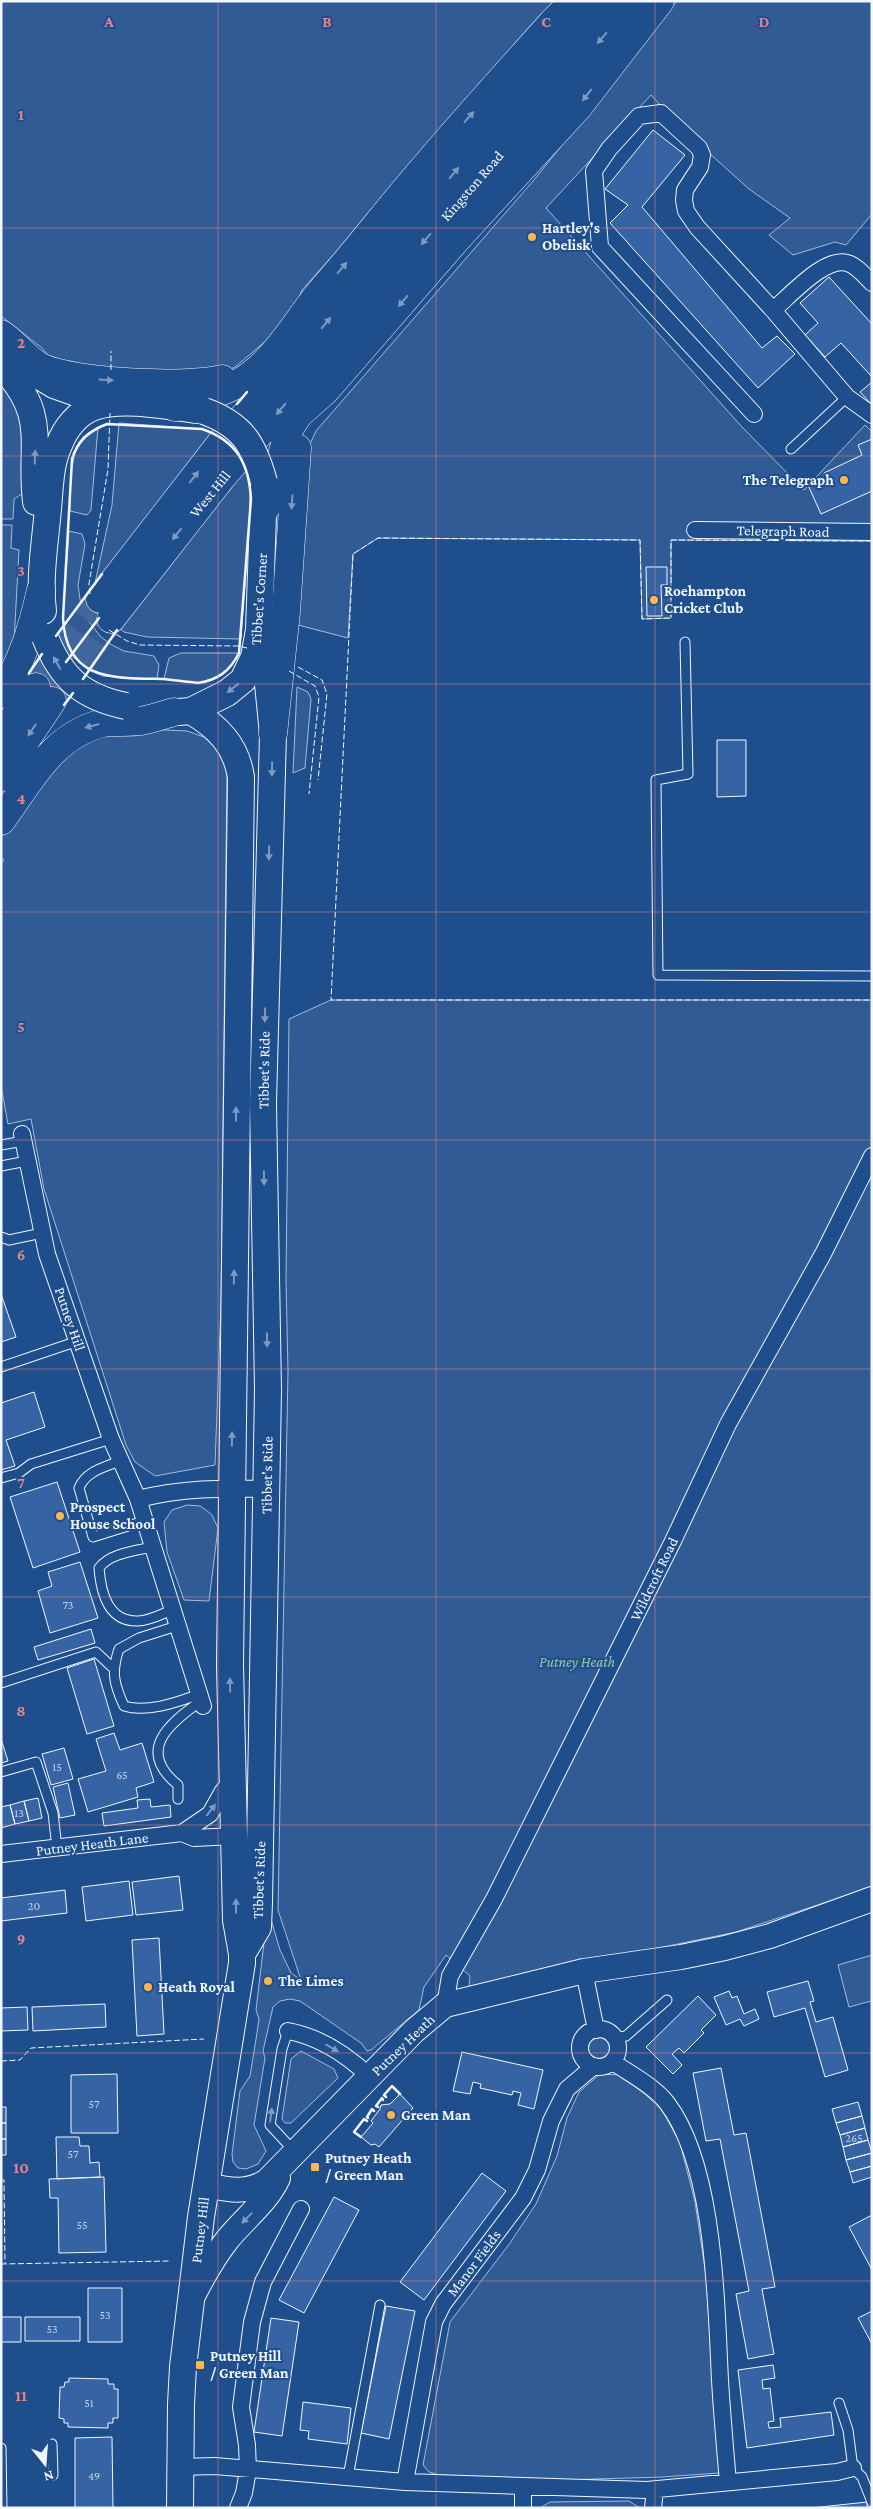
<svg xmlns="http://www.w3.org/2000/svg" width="873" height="2509" font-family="'Crimson Pro',serif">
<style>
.built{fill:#305b95;stroke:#a8bbd7}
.building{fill:#3563a3;stroke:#f2f6ff}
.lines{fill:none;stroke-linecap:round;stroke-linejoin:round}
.highway-tunnel{stroke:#3f679d;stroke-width:28;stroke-dasharray:28 14;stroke-linecap:butt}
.lane-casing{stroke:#f2f6ff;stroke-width:11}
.street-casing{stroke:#f2f6ff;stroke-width:18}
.secondary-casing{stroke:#f2f6ff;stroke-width:26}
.primary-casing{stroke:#f2f6ff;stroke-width:28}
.highway-casing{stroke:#f2f6ff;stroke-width:29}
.lane{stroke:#1f4e8c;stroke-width:9}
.street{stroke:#1f4e8c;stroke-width:16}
.secondary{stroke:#1f4e8c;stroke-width:24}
.primary{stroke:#1f4e8c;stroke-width:26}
.highway{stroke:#1f4e8c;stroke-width:28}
.primary-bridge-casing{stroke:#f2f6ff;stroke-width:28;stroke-linecap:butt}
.primary-bridge{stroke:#1f4e8c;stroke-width:26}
.fence{stroke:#f2f6ff;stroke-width:1;stroke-dasharray:6 2.5;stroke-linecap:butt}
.wall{stroke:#f2f6ff;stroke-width:2.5}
.oneway{fill:#7e9ac0}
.grid{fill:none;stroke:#e38589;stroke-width:1;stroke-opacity:0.55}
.poi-dot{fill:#ffb74d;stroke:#1f4e8c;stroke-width:2}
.labels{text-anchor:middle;stroke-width:4;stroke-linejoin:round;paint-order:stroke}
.number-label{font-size:12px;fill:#c3d1e8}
.street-label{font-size:15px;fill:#f2f6ff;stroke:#1f4e8c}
.poi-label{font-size:15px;font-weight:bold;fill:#f2f6ff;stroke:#1f4e8c;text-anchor:start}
.park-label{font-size:15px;font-style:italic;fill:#97c8a6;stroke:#1f4e8c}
.grid-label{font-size:16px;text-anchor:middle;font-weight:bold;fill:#e38589;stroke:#1f4e8c;stroke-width:4;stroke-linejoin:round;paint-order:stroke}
</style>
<rect width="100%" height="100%" fill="#1f4e8c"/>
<path class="built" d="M1 1H560L302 290 294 310 267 340 235 367 218 375 60 370 42 348 1 316Z
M677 1H872V214L846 245 835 242 793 255 769 235 790 218 749 189 679 126 651 95 546 208 742 427 804 490 865 425 872 432V541L671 540V618L642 619 640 540 378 538 353 554 348 638 298 625 310 444 316 431 534 180Z
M1 376 30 429 22 494 14 499 13 519H1Z
M119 423 202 429 214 433 95 583 112 505Z
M98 427 91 510 87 515 70 511 71 473 76 447 83 437Z
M246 468 250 479 251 499 241 639 147 637 124 632 119 628Z
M1 525H12L11 548 19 550 14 642 1 679Z
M69 531 82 534 85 544 78 585 81 606 88 620 100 636 110 644 124 651 154 656 159 665 157 679 103 676 88 670 70 652 64 636 63 618Z
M181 653H239L228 670 208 681 198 683 164 679 169 658Z
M297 687 308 692 311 699 305 768 293 773Z
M123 728 187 731 204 737 219 751 227 769 221 1303 215 1465 155 1476 135 1462 126 1445 44 1189 31 1119 8 1124 1 1086V864L4 860 1 858V838L26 799 71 743Z
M331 1000H872V1887L736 1932 469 1987 470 1976 446 1955 424 1987 419 2010 371 2050 367 2051 361 2043 300 2001 290 1999 280 2001 273 2007 263 2051 265 2058 254 2125 266 2151 258 2164 246 2169 238 2168 233 2162 232 2154 240 2091 250 2076 257 2033 259 2019 256 2010 268 1909 280 1950 291 1973 301 1980 278 1910 288 1371 286 1281 289 1019Z
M187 1505 200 1506 206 1510 212 1515 218 1528 209 1601 184 1600 167 1552 164 1522 172 1510Z
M872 1955V2003L871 2001 849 2007 838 1965Z
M588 2048a12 12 0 1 1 24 0a12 12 0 1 1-24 0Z
M301 2051 334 2069 338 2078 291 2123H285L282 2119 291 2059Z
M600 2074 621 2075 647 2096 662 2110 680 2143 695 2202 706 2275 719 2473 662 2477 563 2480 439 2475 429 2472 423 2465 450 2322 510 2243 536 2204 557 2156 567 2118 579 2092Z
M629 2501 640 2508H540L550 2502Z"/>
<path class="building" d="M653 130 685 155 642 207 762 348 777 336 795 354 758 388 610 223 628 205 605 189Z
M829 277 872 324V377L841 343 825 357 805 335 818 323 800 303Z
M872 382V405L860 392Z
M872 439V491L821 514 808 485 825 476 824 473 862 455 858 445Z
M646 567H667V585H661L662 616H647Z
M717 740H746V796L717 797Z
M1 1294 16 1337 1 1342Z
M34 1392 45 1427 6 1440 15 1466 1 1470V1403Z
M57 1482 80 1552 33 1568 10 1497Z
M80 1562 98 1618 50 1633 38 1591 52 1586 48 1572Z
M91 1629 95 1643 38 1660 34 1647Z
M94 1659 114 1726 87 1734 67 1668Z
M114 1733 120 1750 142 1743 154 1782 136 1788 138 1797 88 1812 78 1779 106 1771 96 1739Z
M1 1739 8 1761 1 1763Z
M64 1748 73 1779 51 1785 42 1754Z
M68 1783 75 1815 60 1818 53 1787Z
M38 1798 42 1818 29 1821 24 1801Z
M150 1799 151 1807 170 1805 171 1817 104 1826 102 1813 138 1808 137 1800Z
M24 1801 29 1821 15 1824 10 1805Z
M10 1805 15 1824 1 1828V1807Z
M179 1876 183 1910 136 1915 132 1882Z
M129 1881 133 1915 86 1921 82 1887Z
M65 1890 67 1913 1 1921V1898Z
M159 1938 164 2034 137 2036 132 1940Z
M808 1981 814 2001 810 2002 816 2022 833 2017 848 2070 825 2077 805 2008 774 2017 767 1992Z
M729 1991 732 1998 737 1996 744 2014 755 2009 759 2019 744 2026 740 2019 726 2025 714 1997Z
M698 1996 716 2015 701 2030 704 2033 684 2053 679 2048 672 2054 682 2065 673 2074 646 2047Z
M105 2004 106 2027 33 2031 32 2007Z
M27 2007 28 2030 1 2031V2008Z
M462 2052 543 2070 534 2109 518 2105 521 2093 513 2091 512 2095 480 2088 481 2084 473 2082 470 2094 453 2091Z
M721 2068 734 2135 746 2133 775 2287 762 2289 774 2354 748 2359 736 2294 749 2291 720 2139 706 2141 693 2073Z
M117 2074 118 2133H71V2075Z
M400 2094 413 2108 379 2147 375 2144 371 2145 361 2137 373 2123 371 2121 380 2109 381 2105 390 2104Z
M858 2102 862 2116 836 2123 832 2109Z
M1 2107H6V2123H1Z
M862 2116 865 2128 840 2135 836 2123Z
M1 2123H6V2139H1Z
M865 2128 868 2140 843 2147 840 2135Z
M56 2137H79L80 2146H89L90 2163 99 2162 100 2177 57 2179Z
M1 2139H6V2155H1Z
M868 2140 872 2153 846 2160 843 2147Z
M872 2153V2166L850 2172 846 2160Z
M872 2166V2177L853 2183 850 2172Z
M482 2173 506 2191 424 2300 400 2282Z
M104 2177 106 2252 59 2253 58 2198H50L49 2179Z
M334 2197 359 2210 304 2313 279 2300Z
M872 2215V2270L849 2227Z
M88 2288H122V2342H88Z
M386 2306 415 2311 389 2439 361 2433Z
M872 2311V2344L858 2318Z
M1 2317H21V2342H1Z
M25 2317H80V2341H25Z
M271 2318 299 2322 282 2436 254 2432Z
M773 2365 775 2378 762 2380 763 2389 770 2388 774 2421 768 2422 769 2428 781 2427 780 2418 831 2412 834 2435 747 2448 738 2370Z
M69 2378 108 2379V2384H114V2389H118V2418H113V2423H108V2428L68 2427V2423H64V2419L59 2418 60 2387H64L65 2382H69Z
M303 2402 351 2408 347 2444 308 2439 309 2431 300 2430Z
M112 2437 113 2508H75V2438Z
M867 2502V2508H811Z"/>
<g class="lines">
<path class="highway-tunnel" d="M36 687 100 599
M55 697 111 619"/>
<defs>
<path id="lane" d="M791 449 847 397
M685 642 688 774 656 780 658 975 872 976
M1 1145 24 1141
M1 1166 27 1161
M1 1237 9 1240 42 1233
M1 1367 78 1341
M120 1461C105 1467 86 1471 79 1488L93 1537 144 1521
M1 1478 19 1473 31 1464 111 1439
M152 1547C135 1551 110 1553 99 1568 101 1593 108 1622 138 1621 149 1621 162 1614 172 1610
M177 1626 139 1638 119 1649C111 1672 114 1684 124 1706 146 1713 175 1703 197 1695
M1 1683 96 1652 113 1668
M1 1772 36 1762 53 1813 57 1848
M178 1799V1785C136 1751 168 1724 201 1701
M288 2031 282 2049 270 2125 294 2151
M615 2038 626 2036 667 2000
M839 2403 848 2430 853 2468 862 2477 872 2502
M52 2444 53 2475
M1 2448 2 2508
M348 2477 380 2305"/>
<path id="street" d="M773 310C790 296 825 256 847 263 856 265 865 276 872 283
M754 414 600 247 594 171 609 149 639 116 661 113 699 148 702 155 700 167 685 190 684 200 686 211 697 227 773 310 847 397 872 415
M695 530 872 532
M22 1134 47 1254 111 1439 138 1499 203 1706
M138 1499C182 1488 221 1488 266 1489
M182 1833 194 1838 235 1836
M1 1854 182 1833 210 1814 223 1791 232 1781
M584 1971 596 2030
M445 2005 450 1976 494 1899 673 1541 728 1424 823 1254 872 1156
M580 2048a19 19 0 1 1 38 0a19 19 0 1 1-38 0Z
M288 2031C320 2037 347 2055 370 2077
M613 2062C630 2074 654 2086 667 2103 715 2166 716 2302 720 2380 722 2414 725 2448 728 2482
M180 2467 215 2466 405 2482 647 2490 837 2472 853 2468
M405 2482 434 2322 443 2304 523 2198 537 2170 551 2121 567 2089 594 2066
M238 2508 244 2493 248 2470 247 2445 241 2407 252 2322 263 2282 301 2209
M523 2508V2487
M653 2508 655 2489"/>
<path id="secondary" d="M206 2185C229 2190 246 2194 267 2181L414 2031 445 2005 584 1971 681 1957 725 1948 770 1936 872 1899
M193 2296C203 2276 214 2257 227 2240 244 2219 267 2202 278 2178"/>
<path id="primary" d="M1 365C50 417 29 441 36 502
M31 371 54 385 107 404
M43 611C39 577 45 543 48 509 50 488 50 464 59 445 65 429 77 413 94 407 121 397 167 406 196 410
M179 712 191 711 227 693 243 680 254 657 259 630 264 486
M242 1954 258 1927 259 1903 268 1390 263 1103 273 734 265 654 259 630
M180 2508 181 2404 183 2367 201 2217 242 1963V1954L236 1920 230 1665 241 777C236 745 218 727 191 711"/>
<path id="highway" d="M1 334C15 343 25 358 39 366 67 383 190 388 222 379
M175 407C197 399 222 394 242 381 277 359 296 321 322 290 359 248 392 204 429 162 469 115 511 69 552 23L574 1
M265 509 277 474 289 429 299 414 325 391 456 240 579 106 660 1
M100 599 221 443 604 1
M111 619 222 477 510 142 634 1
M1 694C23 661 32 629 41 590
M273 734 286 612 297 448
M1 736 36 687
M1 777 52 701
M1 821C29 783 52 735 103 723 115 721 128 723 141 721 152 719 163 715 174 712"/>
</defs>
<use href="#lane" class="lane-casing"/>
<use href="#street" class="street-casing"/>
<use href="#secondary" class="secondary-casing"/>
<use href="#primary" class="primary-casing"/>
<use href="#highway" class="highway-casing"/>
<use href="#lane" class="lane"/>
<use href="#street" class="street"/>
<use href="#secondary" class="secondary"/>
<use href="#primary" class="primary"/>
<use href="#highway" class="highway"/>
<defs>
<path id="primary-bridge" d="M204 411C243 425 254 445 264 482
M45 637C61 678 82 697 126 706"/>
</defs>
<use href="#primary-bridge" class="primary-bridge-casing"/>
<use href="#primary-bridge" class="primary-bridge"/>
<path class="fence" d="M111 370V351
M872 541 671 540V618L642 619 640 540 378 538 353 554 331 1000H872
M90 594 89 584 108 469 110 413
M109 630 127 641 140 645 238 646 247 648
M298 667 322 680 327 694 318 780
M289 671 315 686 319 697 309 794
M1 2061 20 2060 31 2048 204 2039
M1 2180H4L5 2263
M1 2264 170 2261"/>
<path class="wall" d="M237 404 247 392
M107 424 202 429C237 441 249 464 251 499L239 653C230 671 218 680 198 683 186 682 174 680 163 679 112 678 66 681 63 618L72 459C78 440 89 431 107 424Z
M56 636 102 574
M66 662 99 618
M29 673 42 654
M83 679 117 630
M64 705 73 693
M386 2097 384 2095 392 2086 400 2094
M378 2107 376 2106 382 2098 383 2100
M368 2118 367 2117 372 2109 374 2111
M361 2137 354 2132 364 2119 367 2121"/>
</g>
<defs><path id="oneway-solid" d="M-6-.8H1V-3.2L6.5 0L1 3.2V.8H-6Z" transform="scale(1.25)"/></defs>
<g class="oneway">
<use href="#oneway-solid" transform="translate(602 38) rotate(131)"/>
<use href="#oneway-solid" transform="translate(587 95) rotate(128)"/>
<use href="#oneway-solid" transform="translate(469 117) rotate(-48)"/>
<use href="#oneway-solid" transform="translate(454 173) rotate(-50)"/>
<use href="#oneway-solid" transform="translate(426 239) rotate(131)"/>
<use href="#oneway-solid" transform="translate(342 268) rotate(-49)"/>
<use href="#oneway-solid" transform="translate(403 301) rotate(131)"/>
<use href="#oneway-solid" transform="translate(326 323) rotate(-50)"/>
<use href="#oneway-solid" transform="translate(106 380) rotate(4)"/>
<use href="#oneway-solid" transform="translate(281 409) rotate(130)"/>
<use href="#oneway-solid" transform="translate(35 457) rotate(-88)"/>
<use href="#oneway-solid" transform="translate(194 477) rotate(-52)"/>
<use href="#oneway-solid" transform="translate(292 502) rotate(94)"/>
<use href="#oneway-solid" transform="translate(177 534) rotate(128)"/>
<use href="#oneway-solid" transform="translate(57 663) rotate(-119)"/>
<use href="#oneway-solid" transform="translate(233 688) rotate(142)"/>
<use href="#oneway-solid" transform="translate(92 726) rotate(165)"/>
<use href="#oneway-solid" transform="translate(32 730) rotate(124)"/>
<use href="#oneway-solid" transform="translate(272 769) rotate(91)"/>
<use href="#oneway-solid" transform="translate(269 853) rotate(91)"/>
<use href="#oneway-solid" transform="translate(265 1015) rotate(91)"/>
<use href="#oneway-solid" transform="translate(236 1114) rotate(-89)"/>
<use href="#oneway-solid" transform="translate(264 1178) rotate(89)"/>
<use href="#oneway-solid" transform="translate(234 1277) rotate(-89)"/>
<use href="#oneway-solid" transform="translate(267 1340) rotate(89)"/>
<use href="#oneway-solid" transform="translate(232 1439) rotate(-89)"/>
<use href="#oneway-solid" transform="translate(230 1685) rotate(-91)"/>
<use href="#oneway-solid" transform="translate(211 1810) rotate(-52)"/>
<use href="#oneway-solid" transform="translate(236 1906) rotate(-89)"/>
<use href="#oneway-solid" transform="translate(332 2048) rotate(30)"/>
<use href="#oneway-solid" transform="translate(271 2115) rotate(-83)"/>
<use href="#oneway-solid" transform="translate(247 2218) rotate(134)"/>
</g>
<path class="grid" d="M218 1V2508M436 1V2508M655 1V2508M1 228H872M1 456H872M1 684H872M1 912H872M1 1140H872M1 1369H872M1 1597H872M1 1825H872M1 2053H872M1 2281H872"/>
<g class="poi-dot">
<circle cx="532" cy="237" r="5"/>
<circle cx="844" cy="480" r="5"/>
<circle cx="654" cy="600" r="5"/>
<circle cx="60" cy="1516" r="5"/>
<circle cx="268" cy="1981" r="5"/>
<circle cx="148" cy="1987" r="5"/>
<circle cx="391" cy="2115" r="5"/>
<rect x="310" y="2162" width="10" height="10" rx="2.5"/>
<rect x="195" y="2360" width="10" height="10" rx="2.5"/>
</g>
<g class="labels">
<g class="number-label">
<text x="68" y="1609">73</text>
<text x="57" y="1771">15</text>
<text x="122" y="1779">65</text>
<text x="19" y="1817">13</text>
<text x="34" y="1910">20</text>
<text x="94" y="2108">57</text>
<text x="854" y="2142">265</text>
<text x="73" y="2158">57</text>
<text x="82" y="2229">55</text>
<text x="105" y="2319">53</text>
<text x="52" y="2333">53</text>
<text x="89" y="2407">51</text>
<text x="94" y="2480">49</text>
</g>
<g class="street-label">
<text transform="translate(472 186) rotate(-49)" y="5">Kingston Road</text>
<text transform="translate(210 494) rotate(-51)" y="5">West Hill</text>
<text transform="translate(783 531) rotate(1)" y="5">Telegraph Road</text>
<text transform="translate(259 599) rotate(-86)" y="5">Tibbet's Corner</text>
<text transform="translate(264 1070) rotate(-89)" y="5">Tibbet's Ride</text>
<text transform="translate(70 1319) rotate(71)" y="5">Putney Hill</text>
<text transform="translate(267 1475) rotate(-89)" y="5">Tibbet's Ride</text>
<text transform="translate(654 1579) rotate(-64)" y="5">Wildcroft Road</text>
<text transform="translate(92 1844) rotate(-7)" y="5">Putney Heath Lane</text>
<text transform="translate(259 1880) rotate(-88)" y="5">Tibbet's Ride</text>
<text transform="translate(403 2045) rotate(-44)" y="5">Putney Heath</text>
<text transform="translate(200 2230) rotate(-83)" y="5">Putney Hill</text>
<text transform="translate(474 2263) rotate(-53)" y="5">Manor Fields</text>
</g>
<g class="poi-label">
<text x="542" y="233">Hartley's<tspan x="542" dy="17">Obelisk</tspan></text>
<text x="834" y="485" text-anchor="end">The Telegraph</text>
<text x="664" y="596">Roehampton<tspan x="664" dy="17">Cricket Club</tspan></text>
<text x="70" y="1512">Prospect<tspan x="70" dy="17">House School</tspan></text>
<text x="278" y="1986">The Limes</text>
<text x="158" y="1992">Heath Royal</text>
<text x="401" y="2120">Green Man</text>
<text x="325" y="2163">Putney Heath<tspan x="325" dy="17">/ Green Man</tspan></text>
<text x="210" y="2361">Putney Hill<tspan x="210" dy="17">/ Green Man</tspan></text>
</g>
<g class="park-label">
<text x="577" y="1667">Putney Heath</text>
</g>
</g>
<g class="grid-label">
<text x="109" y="27">A</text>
<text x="327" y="27">B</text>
<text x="546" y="27">C</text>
<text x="764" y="27">D</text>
<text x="21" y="120">1</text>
<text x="21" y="348">2</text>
<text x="21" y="576">3</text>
<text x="21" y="804">4</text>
<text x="21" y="1032">5</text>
<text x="21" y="1260">6</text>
<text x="21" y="1488">7</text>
<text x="21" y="1716">8</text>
<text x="21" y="1944">9</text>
<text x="21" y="2173">10</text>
<text x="21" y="2401">11</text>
</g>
<rect width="873" height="2509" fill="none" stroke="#f2f6ff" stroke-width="5"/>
<g transform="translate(45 2464) rotate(163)" stroke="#1f4e8c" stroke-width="4" paint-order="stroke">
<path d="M0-4L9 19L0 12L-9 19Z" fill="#f2f6ff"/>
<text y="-8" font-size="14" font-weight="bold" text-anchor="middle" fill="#f2f6ff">N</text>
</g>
</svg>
